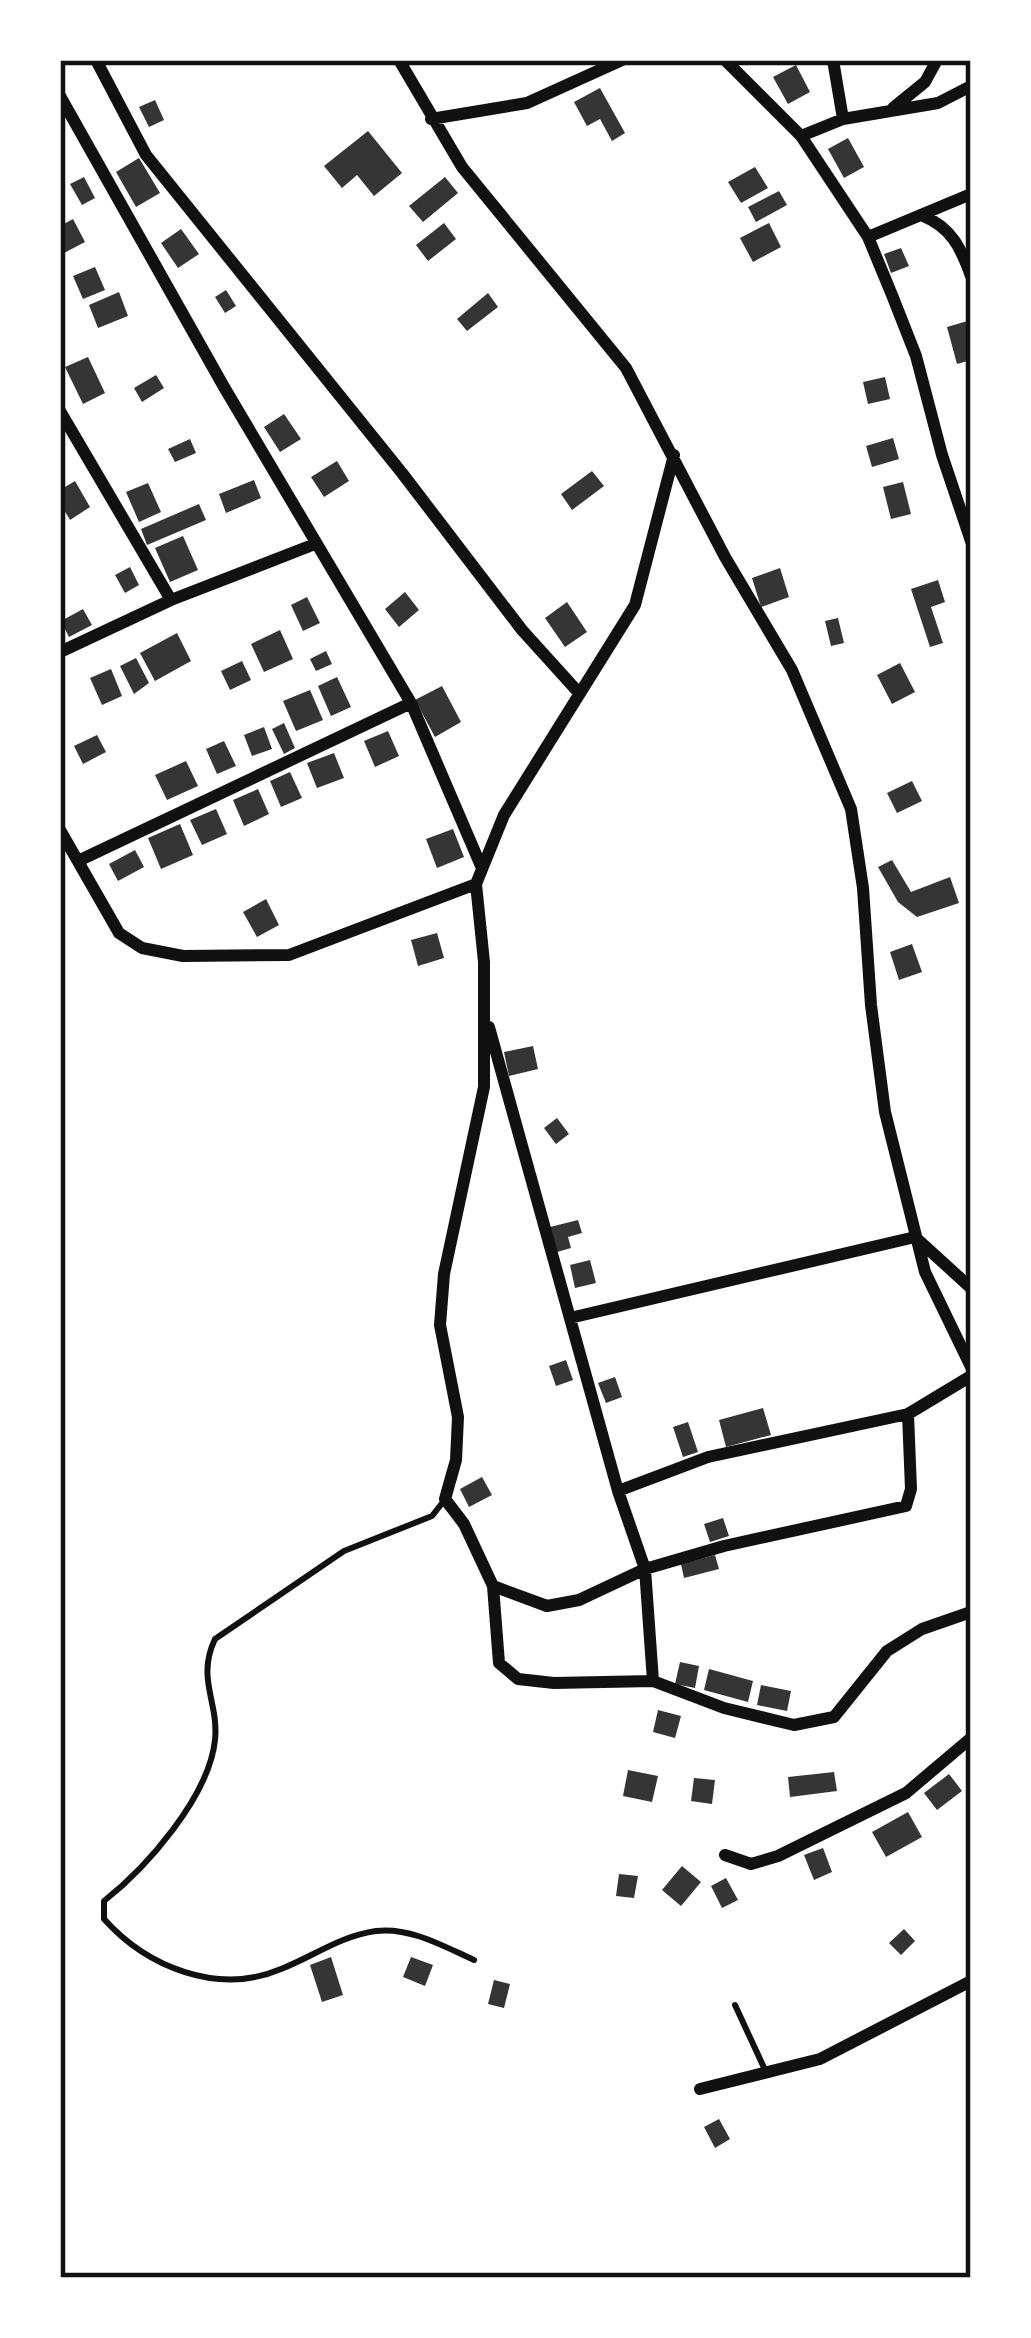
<svg xmlns="http://www.w3.org/2000/svg" width="1031" height="2338" font-family="'IBM Plex Serif',serif">
<style>
.building{fill:#353535}
.lines{fill:none;stroke-linecap:round;stroke-linejoin:round}
.service{stroke:#111;stroke-width:6}
.minor{stroke:#111;stroke-width:12}
.neatline{fill:none;stroke:#111;stroke-width:4.5}
</style>
<rect width="100%" height="100%" fill="#fff"/>
<path class="building" d="M796 65 810 92 788 104 773 77Z
M600 88 625 133 612 141 600 119 587 126 574 102Z
M155 100 164 120 149 127 139 107Z
M368 131 402 173 374 196 357 175 342 188 324 166Z
M848 138 864 167 844 178 828 149Z
M139 158 160 193 136 207 116 172Z
M755 167 768 188 741 203 728 182Z
M84 177 95 198 82 205 70 184Z
M445 177 458 193 423 222 409 206Z
M779 191 787 205 756 222 748 207Z
M73 219 85 242 64 253 60 226Z
M444 223 456 239 428 261 416 245Z
M769 223 781 247 753 262 740 238Z
M181 229 199 254 178 268 161 243Z
M901 248 909 266 891 273 884 254Z
M95 267 105 290 83 299 73 276Z
M226 290 236 306 225 313 215 297Z
M119 292 128 316 98 328 89 305Z
M488 293 498 307 467 331 457 319Z
M971 320V360L957 364 947 327Z
M88 357 105 393 83 404 65 367Z
M156 375 164 388 142 402 134 388Z
M885 377 890 399 868 404 863 382Z
M284 414 301 439 280 452 264 427Z
M893 438 899 459 872 467 866 446Z
M190 439 196 453 175 462 168 449Z
M337 461 349 481 324 497 311 477Z
M592 471 604 486 572 510 561 494Z
M254 480 261 498 226 513 219 494Z
M75 481 90 507 70 520 60 503V490Z
M903 482 911 514 891 519 883 487Z
M148 483 161 512 139 522 126 492Z
M199 504 206 520 147 545 141 529Z
M183 536 198 570 170 582 155 548Z
M130 567 139 585 125 593 115 575Z
M780 568 789 597 761 607 752 578Z
M938 580 945 602 931 607 943 643 930 647 911 589Z
M405 592 419 610 399 627 385 609Z
M307 597 320 623 303 631 291 605Z
M567 602 587 632 565 647 545 618Z
M83 609 92 625 69 637 61 621Z
M838 618 844 643 831 646 825 621Z
M280 630 293 659 264 672 251 644Z
M177 633 191 661 155 681 140 653Z
M326 651 332 664 316 671 310 659Z
M136 658 149 683 134 694 120 666Z
M242 661 251 680 230 690 221 671Z
M900 663 915 692 892 704 877 675Z
M111 669 122 696 102 705 90 678Z
M337 677 351 707 331 716 318 686Z
M442 686 461 722 435 737 415 700Z
M310 690 323 720 296 731 283 701Z
M284 723 295 748 284 754 272 729Z
M264 727 272 749 252 756 244 735Z
M388 731 399 756 375 767 364 741Z
M97 735 106 752 83 764 74 746Z
M224 741 236 766 217 774 206 749Z
M334 753 344 778 317 788 307 763Z
M186 761 198 786 167 800 155 775Z
M290 772 302 798 281 807 270 781Z
M912 781 922 801 897 813 887 793Z
M258 789 269 814 244 826 233 800Z
M216 809 227 834 202 845 190 820Z
M180 824 193 855 161 869 148 838Z
M453 829 464 857 437 868 426 839Z
M135 850 144 867 118 881 109 864Z
M892 860 911 892 950 877 959 903 917 917 898 902 878 867Z
M266 899 279 925 257 937 243 912Z
M437 933 444 958 418 966 411 940Z
M912 944 922 972 899 980 890 952Z
M533 1046 538 1069 509 1076 504 1052Z
M557 1118 569 1134 556 1144 544 1128Z
M578 1220 582 1233 568 1237 571 1248 557 1252 550 1227Z
M590 1260 596 1283 575 1288 570 1265Z
M566 1360 573 1380 556 1386 549 1366Z
M615 1377 622 1397 606 1403 598 1383Z
M763 1408 771 1435 726 1447 719 1420Z
M688 1422 698 1452 683 1457 673 1427Z
M482 1477 492 1495 469 1507 460 1489Z
M723 1518 729 1536 710 1542 704 1524Z
M715 1555 719 1569 684 1578 681 1564Z
M680 1662 699 1666 695 1688 675 1684Z
M709 1669 753 1681 748 1702 704 1690Z
M761 1685 791 1691 787 1711 757 1705Z
M658 1710 681 1716 675 1738 653 1732Z
M628 1770 658 1776 652 1802 623 1796Z
M834 1772 837 1791 790 1797 788 1777Z
M949 1774 962 1791 937 1810 924 1793Z
M694 1778 715 1780 712 1804 691 1801Z
M908 1812 922 1837 886 1857 872 1832Z
M823 1848 832 1872 814 1880 804 1855Z
M682 1866 701 1882 681 1906 662 1890Z
M619 1874 638 1876 634 1898 616 1896Z
M726 1878 738 1900 722 1908 711 1886Z
M904 1929 915 1941 901 1955 889 1943Z
M331 1957 343 1995 322 2002 310 1965Z
M411 1957 433 1965 425 1986 403 1977Z
M494 1980 510 1984 504 2008 488 2004Z
M719 2119 730 2139 715 2148 704 2127Z"/>
<g class="lines">
<path class="service" d="M443 1502 432 1516 344 1551 215 1639C196 1679 219 1702 215 1740 209 1797 146 1868 104 1901V1919C147 1967 218 1996 281 1969 314 1956 340 1936 376 1931 410 1927 443 1946 474 1960
M735 2005 766 2072"/>
<path class="minor" d="M96 60 146 155 402 473 522 630 579 693
M399 60 462 167 626 368 725 557 792 670 851 809 863 888 871 1005 885 1112 925 1272 971 1367
M725 60 801 136 843 119 938 103 971 86
M833 60 843 119
M60 96 224 387 411 703 481 866
M893 108 925 82 937 60
M431 119 527 103 622 60
M801 136 868 237 892 295 916 356 942 455 971 541
M923 216C951 227 961 248 971 276
M868 237 971 194
M60 411 171 600 315 544
M60 652 171 600
M60 830 119 933 142 948 183 956 289 955 476 884 504 815 635 605 674 455
M78 861 411 703
M476 884 484 962V1087L444 1274 440 1325 458 1417 456 1460 445 1499 464 1524 493 1586 499 1663 518 1679 554 1683 653 1681 724 1708 794 1725 834 1717 887 1651 922 1629 971 1612
M489 1027 618 1491 645 1569 653 1681
M916 1238 971 1288
M570 1318 915 1237
M618 1491 708 1457 908 1414 971 1376
M493 1586 547 1606 579 1600 645 1569 724 1546 906 1506 911 1489 908 1414
M725 1855 751 1864 778 1856 906 1793 971 1738
M700 2089 820 2059 971 1981"/>
</g>
<rect width="1031" height="2338" fill="none" stroke="#ffffff" stroke-width="126"/>
<rect x="63" y="63" width="905" height="2212" class="neatline"/>
</svg>
